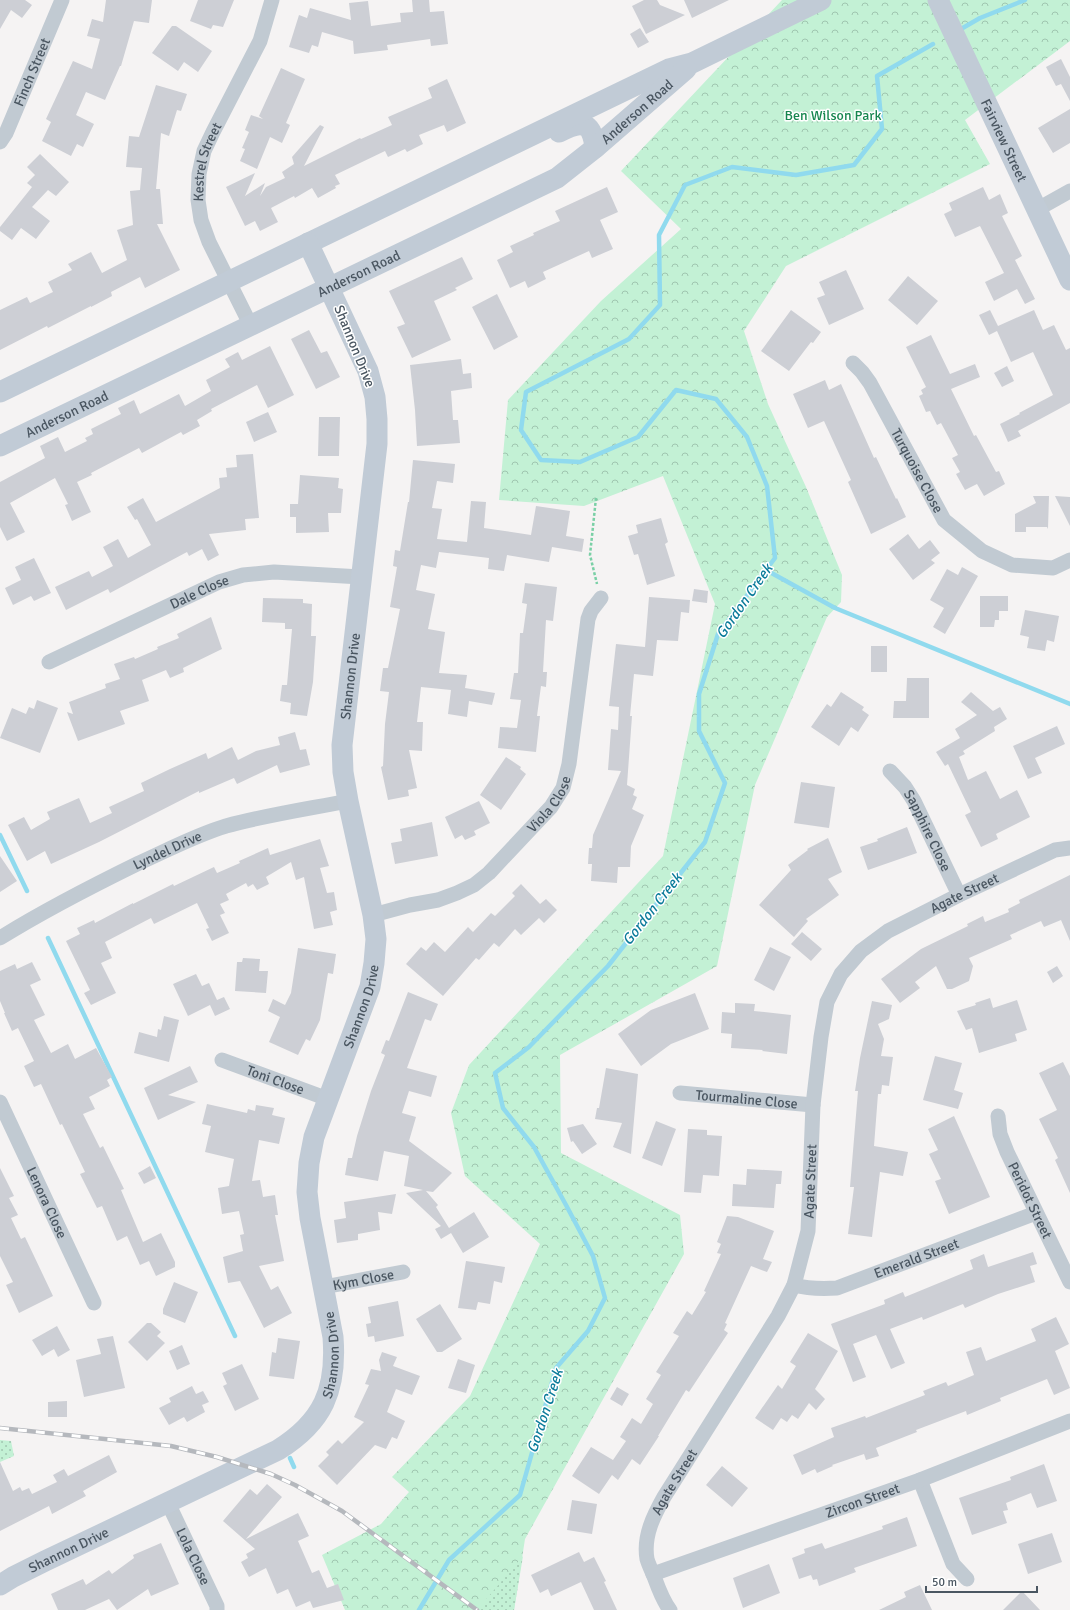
<svg xmlns="http://www.w3.org/2000/svg" width="1070" height="1610" font-family="Signika,sans-serif">
<style>
.forest{fill:url(#forest-crowns)}
.park{fill:url(#park-dots)}
.lines{fill:none;stroke-linecap:round;stroke-linejoin:round}
.stream{stroke:#90daee;stroke-width:4.5}
.building{fill:#cdcfd5}
.path{stroke:#7ad0a6;stroke-width:2.5;stroke-dasharray:3 2;stroke-linecap:butt}
.street{stroke:#c1cad2;stroke-width:15}
.secondary{stroke:#c1cbd6;stroke-width:21}
.rail-casing{stroke:#b5b8bd;stroke-width:4.5}
.rail{stroke:#fff;stroke-width:3;stroke-dasharray:9;stroke-linecap:butt}
.labels{text-anchor:middle;stroke-width:3;stroke-linejoin:round;paint-order:stroke}
.street-label{font-size:14px;fill:#4a5661;stroke:#fff}
.park-label{font-size:14px;fill:#17864f;stroke:#fff}
.water-label{font-size:15px;font-style:italic;fill:#0c7c9b;stroke:#fff}
</style>
<defs>
<pattern id="forest-crowns" width="20" height="18" patternUnits="userSpaceOnUse"><rect width="20" height="18" fill="#c3f1d5"/><path d="M2 6a3 3 0 1 1 6 0M12 15a3 3 0 1 1 6 0" fill="none" stroke="#a0c6b0"/></pattern>
<pattern id="park-dots" width="8" height="8" patternUnits="userSpaceOnUse"><rect width="8" height="8" fill="#c3f1d5"/><path d="M2 2h.1M6 6h.1" fill="none" stroke="#a0c6b0" stroke-width="1.8" stroke-linecap="round"/></pattern>
</defs>
<rect width="100%" height="100%" fill="#f5f3f3"/>
<path class="forest" d="M782 0H1070V41L965 120 990 164 786 266 744 331 768 404 806 487 842 575 841 602 827 617 755 785 717 966 560 1055 561 1153 680 1215 684 1254 525 1539 514 1610H345L322 1555 381 1524 409 1492 392 1477 470 1396 540 1244 465 1176 451 1113 469 1065 663 856 715 604 663 476 584 506 499 500 508 400 601 301 681 229 621 171Z"/>
<path class="park" d="M0 1440 11 1441 14 1456 0 1462Z
M523 1556 514 1610H477Z"/>
<g class="lines">
<path class="stream" d="M961 29 980 18 1025 0
M766 570 835 608 1070 704
M0 835 27 891
M48 938 235 1336
M290 1458 294 1467
M419 1610 449 1560 520 1495 556 1368 588 1331 605 1298 593 1256 566 1205 534 1147 503 1108 495 1073 529 1047 608 966 705 842 725 783 699 731V694L718 634 775 558 767 486 747 437 716 399 676 390 638 437 580 462 541 460 521 430 526 392 629 339 660 305 659 235 685 185 732 167 796 175 854 165 882 129 877 76 933 44"/>
</g>
<path class="building" d="M0 0H25L32 5 22 18 11 10 0 29Z
M106 0H152L149 23 134 21 121 66H120L105 100 86 92 76 115 94 124 83 147 77 144 71 156 42 141 51 122 46 119 73 61 92 69 100 39 87 36 92 19 103 22Z
M198 0H234L223 27 213 25 211 29 190 21Z
M412 0H429L430 12 444 11 448 44 431 46 430 39 387 45 388 50 354 54 353 41 322 32 318 47 312 45 309 53 289 47 299 15 307 18 310 8 351 20 349 3 368 1 371 26 401 22 400 13 413 12Z
M644 0H657L660 5 685 15 646 34 632 6Z
M684 0H729L692 18Z
M172 26H176L212 51 198 72 184 62 178 71 152 53Z
M640 28 649 42 638 48 630 34Z
M1061 59 1070 77V101L1061 84 1056 86 1046 67Z
M281 68 305 79 286 123 290 125 282 143 270 137 257 169 240 161 245 149 242 148 249 132 245 130 251 115 263 119 259 116Z
M447 79 466 123 447 132 444 125 419 135 423 144 407 152 405 149 388 157 385 151 335 175 340 184 335 186 336 188 318 198 312 188 295 198 294 196 271 208 278 222 260 231 255 221 245 226 226 187 255 173 245 196 265 183 260 196 266 187 285 178 282 172 294 164 292 157 320 125 324 127 304 166 360 138 361 139 392 125 388 117 432 98 428 88Z
M156 85 187 94 181 111 177 110 169 136 161 133 156 189H160L163 224H157L180 270 145 288 140 277 111 292 112 296 91 307V306L48 328 47 326 0 350V310L27 297 30 303 53 292 48 282 72 270 68 264 91 252 102 273 127 260 117 230 133 225 130 191 140 190 142 168 126 167 129 136 139 137Z
M1070 109V143L1053 153 1038 128Z
M40 154 69 182 56 196 48 190 32 207 50 221 36 239 21 228 12 240 0 231V227L32 187 27 183 35 175 27 167Z
M607 187 618 212 600 220 613 249 592 258 589 251 543 272 546 279 528 288 525 281 510 288 497 260 513 252 510 246 534 235 533 233 560 221 555 211Z
M983 187 989 200 1000 194 1008 213 1002 216 1022 256 1015 260 1035 299 1025 304 1017 289 994 301 985 282 1004 273 980 226 955 237 944 214 952 210 949 203Z
M462 257 473 279 455 288 457 290 434 301 451 340 412 358 397 327 405 324 389 291Z
M846 270 864 309 829 325 817 298 825 295 819 282Z
M908 276 938 301 917 325 888 300Z
M497 294 518 337 494 350 472 307Z
M791 310 821 332 813 343 811 342 789 371 761 351Z
M990 310 998 326 1034 310 1043 330 1054 325 1066 350 1070 348V403L1018 431 1021 436 1008 442 1000 424 1020 414 1019 413 1053 395 1033 352 1011 362 997 331 989 335 979 315Z
M309 330 321 353 327 351 340 377 316 389 291 339Z
M931 335 950 374 975 364 980 377 951 389 974 436 976 435 996 472 999 471 1005 484 984 496 977 484 965 490 956 474 960 472 952 458 958 455 941 423 937 425 930 411 926 412 919 396 923 394 921 390 926 387 906 347Z
M270 346 294 395 268 408 257 385 211 409 212 411 197 420 200 426 183 435 181 432 142 453 139 448 91 473 92 475 77 482 91 512 72 521 65 505 68 504 55 478 10 503 25 532 7 541 0 527V482L45 458 40 446 58 437 65 452 87 441 85 438 93 434 91 429 121 414 118 408 134 400 140 414 179 394 185 406 211 391 206 380 230 367 225 359 238 352 242 360Z
M461 359 463 374 471 373 472 388 451 391 453 420H458L460 443 417 446 415 410 410 365Z
M1007 366 1014 381 1002 387 994 373Z
M825 380 829 390 841 384 874 458 876 457 896 499 897 498 906 517 871 534 848 482 851 480 824 421 808 428 793 394Z
M268 412 277 432 254 442 246 422Z
M319 417H340L339 456H318Z
M253 454 259 518 245 519 246 530 209 534 219 555 208 561 202 549 189 556 187 552 110 593 108 589 66 610 55 587 89 571 92 577 113 566 103 547 118 539 128 558 151 545 137 519 135 520 127 507 143 498 156 522 220 488 219 478 227 477 226 468 237 467 236 455Z
M413 460 455 464 453 483 437 481 432 508 442 509 437 539 467 542 471 501 486 502 484 528 531 535 536 506 570 511 566 536 584 539 582 552 552 547 549 562 507 555 504 571 488 569 489 558 439 552 436 568 421 565 416 590 435 594 428 629 445 632 439 673 467 675 465 688 495 693 492 705 469 701 467 717 448 714 451 690 421 687 417 722H423L422 751 409 750 417 788 408 790 409 796 388 800 381 767 383 766 385 724 389 692 380 691 383 668H388L400 609 390 607 397 567 393 566 395 550 400 551 408 502H409Z
M300 475 339 478 338 488 343 489 341 513H328L329 532 296 533V517H290V504H298Z
M1033 496H1049L1048 529 1047 527H1026V532H1015V514L1036 503Z
M1055 496 1070 497V526Z
M661 518 668 542 665 544 675 576 647 585 638 554 634 555 628 536 638 533 636 525Z
M908 534 919 549 930 540 940 553 931 560 935 563 913 580 889 549Z
M34 558 51 593 34 601 31 596 13 605 5 588 21 580 15 567Z
M962 567 978 576 945 634 933 627 944 608 930 600 947 569 958 575Z
M525 583 557 587 553 621 546 620 543 672H547L546 687 541 686 537 716H540L536 752 498 748 500 727 517 728 521 700 510 699 514 673H518L520 633H523L527 604 522 603Z
M694 589 708 591 707 603 692 601Z
M980 596H1008V611H999V620H995L994 627H980Z
M649 597 690 600 689 613 681 612 678 641 657 640 653 676 634 674 630 716H632L627 785 635 789 633 795 637 797 632 809 644 815 631 846 630 867H618L617 883 591 881 592 864H588L589 848H592L593 835 621 771 608 770 611 729 618 730 619 707 609 706 616 644 645 647Z
M263 598 303 599V603L312 604 311 636H316L313 682 307 716 290 714 291 703 280 701 282 685H287L292 629H285V623L262 622Z
M1025 610 1059 616 1054 642 1047 640 1045 651 1027 648 1029 637 1020 635Z
M211 617 222 649 183 668 184 672 170 678 166 670 142 680 149 701 120 711 125 724 78 741 67 712 73 714 69 702 106 688 105 684 120 679 114 664 134 657 135 659 158 649 157 647 179 638 177 634Z
M871 646H887V672H871Z
M907 678H929V718H893L894 701H906Z
M841 692 864 707 862 710 869 715 858 732 851 727 839 746 811 727 827 704 831 707Z
M971 692 993 711 1000 707 1007 719 994 727 995 731 963 751 965 754 959 757 968 780 986 771 1000 799 1017 790 1030 817 996 834 998 839 981 847 965 815 971 812 948 764 945 766 936 752 960 738 955 729 977 715 961 702Z
M37 700 58 708 40 753 0 738 12 708 26 714 29 707 34 709Z
M1057 726 1065 744 1035 758 1042 773 1028 779 1013 746Z
M295 732 300 750 306 749 310 765 280 773 277 765 237 784 234 778 199 793V791L99 842 51 864 45 851 27 861 8 825 24 817 31 830 50 819 47 812 79 798 90 823 112 813 109 807 144 791 141 783 170 769 206 753 208 759 232 747 238 760 256 751 280 745 278 737Z
M506 757 521 767 520 769 526 774 501 810 480 795Z
M801 782 835 787 829 828 794 823Z
M479 801 490 823 474 831 476 835 465 840 462 835 455 839 445 817Z
M432 822 438 856 395 864 391 843 402 841 400 829Z
M907 827 917 853 868 870 860 847 878 841 877 839Z
M828 838 842 872 828 879 839 895 806 919 808 921 794 937 759 905 791 870 788 865 808 850 807 849Z
M320 839 329 866 320 868 327 893 334 892 337 910 330 912 333 925 314 929 304 877 296 880 291 862 266 877 269 884 257 890 253 884 248 887 246 883 226 894 229 900 220 904 225 913 220 915 229 933 212 941 206 929 209 928 197 903 154 924 151 918 105 942 112 958 101 963 116 993 91 1005 84 993 90 990 66 941 80 934 77 928 94 920 95 923 133 903V904L173 884 174 886 214 867 217 873 240 863 239 861 268 848 270 855Z
M0 856 17 881 0 892Z
M1070 875V941L1061 920 1044 927 1041 921 1010 935 1012 939 969 958 973 966 969 981 952 989H947L936 966 915 982 920 988 900 1003 881 979 921 949 968 926 967 924 983 916 985 922 1009 912 1008 909 1020 903 1019 900Z
M521 884 540 904 546 899 557 910 544 923 539 918 521 935 515 929 499 947 494 943 479 960 476 958 443 996 406 964 421 947 426 951 434 942 445 952 468 927 473 932 491 913 495 916 515 896 512 893Z
M802 932 822 949 811 961 791 944Z
M770 947 791 957 774 991 754 980Z
M298 948 336 954 333 974 328 973 320 1020 310 1041 306 1039 298 1055 269 1042 280 1017 268 1011 273 999 285 1005 291 993Z
M243 958 260 959 259 971H268L266 993 235 991 237 962H242Z
M32 962 41 980 30 985 45 1015 34 1020 51 1053 68 1044 75 1059 96 1048 112 1077 107 1080 110 1086 89 1097 95 1109 83 1114 100 1148 103 1146 124 1189 121 1190 143 1242 161 1233 175 1262V1267L156 1276 149 1261 140 1265 127 1236 117 1241 102 1206 97 1208 80 1174 85 1172 62 1124 60 1125 41 1084 34 1087 24 1066 34 1061 18 1028 12 1031 4 1013H5L0 1001V971L15 964 17 969Z
M1057 966 1063 976 1053 983 1047 972Z
M196 974 202 986 209 983 217 1000 224 997 230 1009 215 1016 210 1005 188 1016 173 984Z
M408 992 438 1004 431 1021 425 1019 407 1068 437 1076 431 1097 409 1091 402 1113 416 1117 409 1141 452 1173 433 1192 426 1191 438 1205 436 1207 449 1228 474 1212 489 1237 463 1253 451 1233 441 1239 435 1229 441 1226 406 1193 423 1190 404 1186 409 1156 384 1151 378 1181 345 1175 348 1158H352L357 1136 371 1091 385 1055 381 1053 386 1040 389 1041Z
M695 993 709 1029 671 1044 641 1066 618 1034 651 1010Z
M990 998 993 1008 1017 1000 1027 1030 1015 1034 1017 1041 979 1053 972 1028 966 1030 957 1011 976 1005 975 1003Z
M872 1001 892 1005 889 1019 878 1024 884 1039 881 1056 893 1057 889 1086 882 1085 881 1094H878L874 1146 908 1152 903 1176 880 1172 872 1237 848 1234 854 1187H850L858 1091H855L860 1058Z
M735 1003 755 1004 754 1011 791 1015 787 1054 762 1051 763 1050 731 1048 732 1034 721 1033 722 1012 735 1013Z
M164 1016 179 1020 169 1062 134 1053 139 1032 157 1037 158 1029 161 1030Z
M935 1056 962 1063 954 1090 963 1093 958 1109 923 1100Z
M1063 1062 1070 1076V1193L1055 1160 1058 1158 1039 1119 1057 1110 1039 1073Z
M190 1066 198 1082 168 1095 196 1102 158 1120 144 1088Z
M606 1068 638 1074 631 1154 613 1147 622 1123 595 1119 597 1108H599Z
M207 1104 247 1113 248 1109 255 1111 256 1105 274 1108 272 1115 285 1118 279 1144 259 1140 252 1181 260 1180 263 1197 275 1195 278 1215H275L284 1261 259 1266 271 1290 278 1286 292 1313 264 1328 240 1281 228 1283 223 1257 243 1251 240 1235 244 1234 239 1211 222 1214 218 1188 229 1186 234 1159 205 1152 211 1126 202 1124Z
M954 1116 990 1197 949 1214 935 1181 941 1179 929 1154 938 1150 928 1129Z
M656 1121 676 1129 662 1166 642 1158Z
M583 1124 597 1144 582 1154 573 1141 571 1142 567 1128Z
M688 1129 707 1130V1135L722 1136 719 1176 703 1175 701 1193 684 1192Z
M150 1166 156 1178 144 1184 138 1173Z
M0 1168 14 1196 9 1198 18 1215 11 1218 21 1239 25 1237 53 1296 19 1313 6 1285 13 1282 0 1256Z
M747 1169 782 1171 781 1184H776L774 1208 732 1206 733 1184 746 1185Z
M396 1194 392 1214 378 1212 380 1230 358 1234V1240L337 1243 334 1220 346 1218 344 1202Z
M727 1216 738 1217 774 1231 763 1259 772 1262 767 1272 751 1266 725 1323 727 1324 724 1330 728 1333 689 1392 686 1390 658 1436H659L640 1465 632 1459 618 1480 612 1475 599 1494 572 1476 591 1447 613 1460 626 1441 620 1437 632 1418 641 1424 653 1404 646 1399 661 1375 656 1372 679 1336 673 1333 687 1311 692 1315 706 1292 704 1291 721 1254 717 1253 721 1244 717 1242Z
M1033 1252 1037 1264 1030 1266 1035 1282 998 1294 965 1308 963 1304 923 1320 922 1317 890 1329 905 1363 891 1369 876 1335 853 1344 866 1377 853 1382 831 1324 885 1304 884 1300 903 1292 905 1297 973 1269 970 1260 984 1254 988 1267Z
M466 1261 505 1267 502 1283 494 1281 490 1304 478 1302 476 1310 458 1308Z
M174 1282 198 1292 185 1323 163 1314V1309Z
M398 1301 404 1336 375 1342 374 1336 368 1337 366 1324 371 1323 368 1307Z
M440 1304 462 1339 442 1352H437L416 1319Z
M1056 1317 1069 1344 1055 1351 1070 1388 1054 1395 1047 1379 1000 1398 1001 1401 967 1415 966 1411 916 1430 917 1432 876 1448 879 1456 866 1460 864 1454 832 1465 833 1466 817 1473 815 1469 802 1475 793 1455 834 1437 831 1428 865 1416 866 1418 925 1395 923 1391 946 1382 948 1386 974 1375 966 1352 981 1347 986 1361 1036 1341 1031 1329Z
M147 1323H151L161 1332 157 1336 165 1343 147 1361 128 1342Z
M57 1326 70 1350 58 1357 54 1349 42 1356 32 1340Z
M808 1333 838 1351 815 1389 825 1399 816 1410 809 1403 798 1419 792 1415 787 1422 781 1418 773 1430 755 1418 778 1385 782 1389 796 1366 790 1362Z
M113 1336 125 1388 84 1397 76 1360 101 1354 97 1339Z
M278 1338 300 1341 294 1379 269 1376 272 1352 276 1353Z
M182 1345 190 1364 177 1370 169 1351Z
M382 1352 397 1357 393 1366 420 1376 412 1395 396 1389 387 1412 405 1421 397 1439 392 1437 386 1449 375 1445 337 1485 318 1466 329 1455 326 1452 338 1440 342 1444 364 1422 354 1417 369 1385 365 1384 371 1369 381 1371 379 1360Z
M458 1359 475 1365 466 1393 448 1388Z
M242 1364 259 1399 235 1411 223 1386 227 1384 222 1373Z
M192 1386 196 1394 203 1391 209 1402 202 1405 205 1412 187 1422 184 1417 169 1425 159 1408 171 1402 169 1398Z
M617 1387 629 1394 622 1406 610 1399Z
M67 1401V1417H48V1402Z
M109 1455 117 1472 83 1491 86 1496 52 1514 49 1506 0 1531V1462L13 1491 20 1487 22 1491 29 1488 32 1494 57 1482 53 1475 64 1469 68 1476Z
M1044 1464 1057 1501 1037 1508 1031 1493 1006 1503 1008 1510 1003 1511 1007 1523 972 1535 959 1498 1011 1480 1010 1477Z
M722 1466 748 1488 732 1507 706 1485Z
M267 1484 282 1497 246 1539 298 1513 309 1536 298 1541 312 1573 319 1570 327 1588 338 1584 344 1600 313 1608 310 1601 296 1607 288 1589 277 1594 266 1568 249 1577 241 1562 248 1558 246 1554 255 1549 223 1521 250 1489 257 1495Z
M572 1500 597 1504 592 1534 567 1530Z
M907 1517 917 1546 854 1568 856 1572 819 1586 817 1579 813 1580 811 1575 799 1579 792 1558 805 1553 804 1549 822 1543 825 1549 883 1529 882 1526Z
M1052 1533 1062 1562 1028 1574 1018 1544Z
M161 1543 179 1584 151 1596 148 1589 117 1610 109 1599 85 1610H58L51 1594 83 1579 86 1585 109 1570 112 1574 134 1558 133 1555Z
M579 1552 584 1562 594 1557 606 1581 604 1582 617 1610H594L581 1582 551 1596 548 1589 540 1593 531 1575Z
M769 1564 780 1593 743 1608 733 1578Z
M920 1585 932 1610H879L906 1597 904 1592Z
M1022 1591 1040 1610H1003Z"/>
<g class="lines">
<path class="path" d="M596 498 590 555 597 584"/>
<g class="street">
<path id="s1" d="M0 142 6 133 62 0"/>
<path d="M1036 210 1070 191"/>
<path id="s2" d="M251 326 209 242 201 220 198 200 199 174 204 151 213 132 260 41 272 0"/>
<path id="s3" d="M853 363 862 372 870 383 944 520 982 551 1012 565 1053 568 1070 560"/>
<path id="s4" d="M49 662 219 582 243 575 274 572 361 577"/>
<path id="s5" d="M890 771 905 787 914 801 959 895"/>
<path id="s6" d="M373 915 410 905 438 900 457 893 474 885 489 873 551 807 563 788 569 764 588 619 591 611 601 598"/>
<path id="s7" d="M0 938C45 910 92 886 139 863 168 850 196 835 226 826 266 815 307 809 348 801"/>
<path id="s8" d="M222 1060 328 1099"/>
<path id="s9" d="M680 1093 813 1105"/>
<path id="s10" d="M0 1102 94 1303"/>
<path id="s11" d="M998 1116 1000 1134 1007 1152 1070 1282"/>
<path id="s12" d="M794 1285C809 1289 822 1289 837 1288L1036 1213"/>
<path id="s13" d="M324 1287 403 1272"/>
<path d="M920 1480 953 1564 967 1579"/>
<path id="s14" d="M168 1503 217 1606V1610"/>
<path id="s15" d="M653 1574 920 1480 1070 1421"/>
<path id="s16" d="M670 1610C663 1601 659 1590 655 1579 653 1573 649 1566 647 1559 643 1536 654 1515 664 1497L778 1316 794 1285 808 1231 813 1105 821 1037 827 1002 841 974 861 951 888 931 959 895 1055 850 1070 848"/>
</g>
<g class="secondary">
<path id="s17" d="M938 0 1070 280"/>
<path d="M559 132C581 121 592 120 595 148"/>
<path d="M0 392 669 69 692 63 821 0"/>
<path id="s18" d="M0 446 557 178 595 148 686 69"/>
<path id="s19" d="M0 1585 13 1577 45 1561 278 1450C323 1422 337 1390 333 1337L310 1218 307 1192 309 1163 314 1137 370 987 374 963 376 939 373 915 348 801 343 772 342 745 377 444V419L375 397 368 371 308 243"/>
</g>
<defs>
<path id="rail" d="M0 1428 171 1446 217 1457 271 1474 295 1485 342 1511 477 1610"/>
</defs>
<use href="#rail" class="rail-casing"/>
<use href="#rail" class="rail"/>
</g>
<g class="labels">
<g class="street-label">
<text dy="5" stroke="none"><textPath href="#s1" startOffset="77">Finch Street</textPath></text>
<text dy="5" stroke="none"><textPath href="#s18" startOffset="722">Anderson Road</textPath></text>
<text dy="5" stroke="none"><textPath href="#s17" startOffset="155">Fairview Street</textPath></text>
<text dy="5" stroke="none"><textPath href="#s2" startOffset="177">Kestrel Street</textPath></text>
<text dy="5" stroke="none"><textPath href="#s18" startOffset="398">Anderson Road</textPath></text>
<text transform="translate(355 346) rotate(68)" y="5">Shannon Drive</text>
<text dy="5" stroke="none"><textPath href="#s18" startOffset="74">Anderson Road</textPath></text>
<text dy="5" stroke="none"><textPath href="#s3" startOffset="126">Turquoise Close</textPath></text>
<text dy="5" stroke="none"><textPath href="#s4" startOffset="166">Dale Close</textPath></text>
<text dy="5" stroke="none"><textPath href="#s19" startOffset="1121">Shannon Drive</textPath></text>
<text dy="5" stroke="none"><textPath href="#s6" startOffset="217">Viola Close</textPath></text>
<text dy="5" stroke="none"><textPath href="#s5" startOffset="71">Sapphire Close</textPath></text>
<text dy="5" stroke="none"><textPath href="#s7" startOffset="189">Lyndel Drive</textPath></text>
<text dy="5" stroke="none"><textPath href="#s16" startOffset="837">Agate Street</textPath></text>
<text dy="5" stroke="none"><textPath href="#s19" startOffset="785">Shannon Drive</textPath></text>
<text dy="5" stroke="none"><textPath href="#s8" startOffset="57">Toni Close</textPath></text>
<text dy="5" stroke="none"><textPath href="#s9" startOffset="67">Tourmaline Close</textPath></text>
<text dy="5" stroke="none"><textPath href="#s16" startOffset="476">Agate Street</textPath></text>
<text dy="5" stroke="none"><textPath href="#s11" startOffset="91">Peridot Street</textPath></text>
<text dy="5" stroke="none"><textPath href="#s10" startOffset="111">Lenora Close</textPath></text>
<text dy="5" stroke="none"><textPath href="#s12" startOffset="128">Emerald Street</textPath></text>
<text dy="5" stroke="none"><textPath href="#s13" startOffset="40">Kym Close</textPath></text>
<text dy="5" stroke="none"><textPath href="#s19" startOffset="425">Shannon Drive</textPath></text>
<text dy="5" stroke="none"><textPath href="#s16" startOffset="140">Agate Street</textPath></text>
<text dy="5" stroke="none"><textPath href="#s15" startOffset="222">Zircon Street</textPath></text>
<text dy="5" stroke="none"><textPath href="#s19" startOffset="77">Shannon Drive</textPath></text>
<text dy="5" stroke="none"><textPath href="#s14" startOffset="59">Lola Close</textPath></text>
</g>
<g class="park-label">
<text x="833" y="120">Ben Wilson Park</text>
</g>
<g class="water-label">
<text transform="translate(744 601) rotate(-55)" y="5">Gordon Creek</text>
<text transform="translate(652 909) rotate(-52)" y="5">Gordon Creek</text>
<text transform="translate(545 1411) rotate(-72)" y="5">Gordon Creek</text>
</g>
</g>
<path d="M926 1586v6h111v-6" fill="none" stroke="#4a5661" stroke-width="2"/>
<text x="932" y="1586" font-size="12" fill="#4a5661" stroke="#ffffff" stroke-width="3" paint-order="stroke">50 m</text>
</svg>
